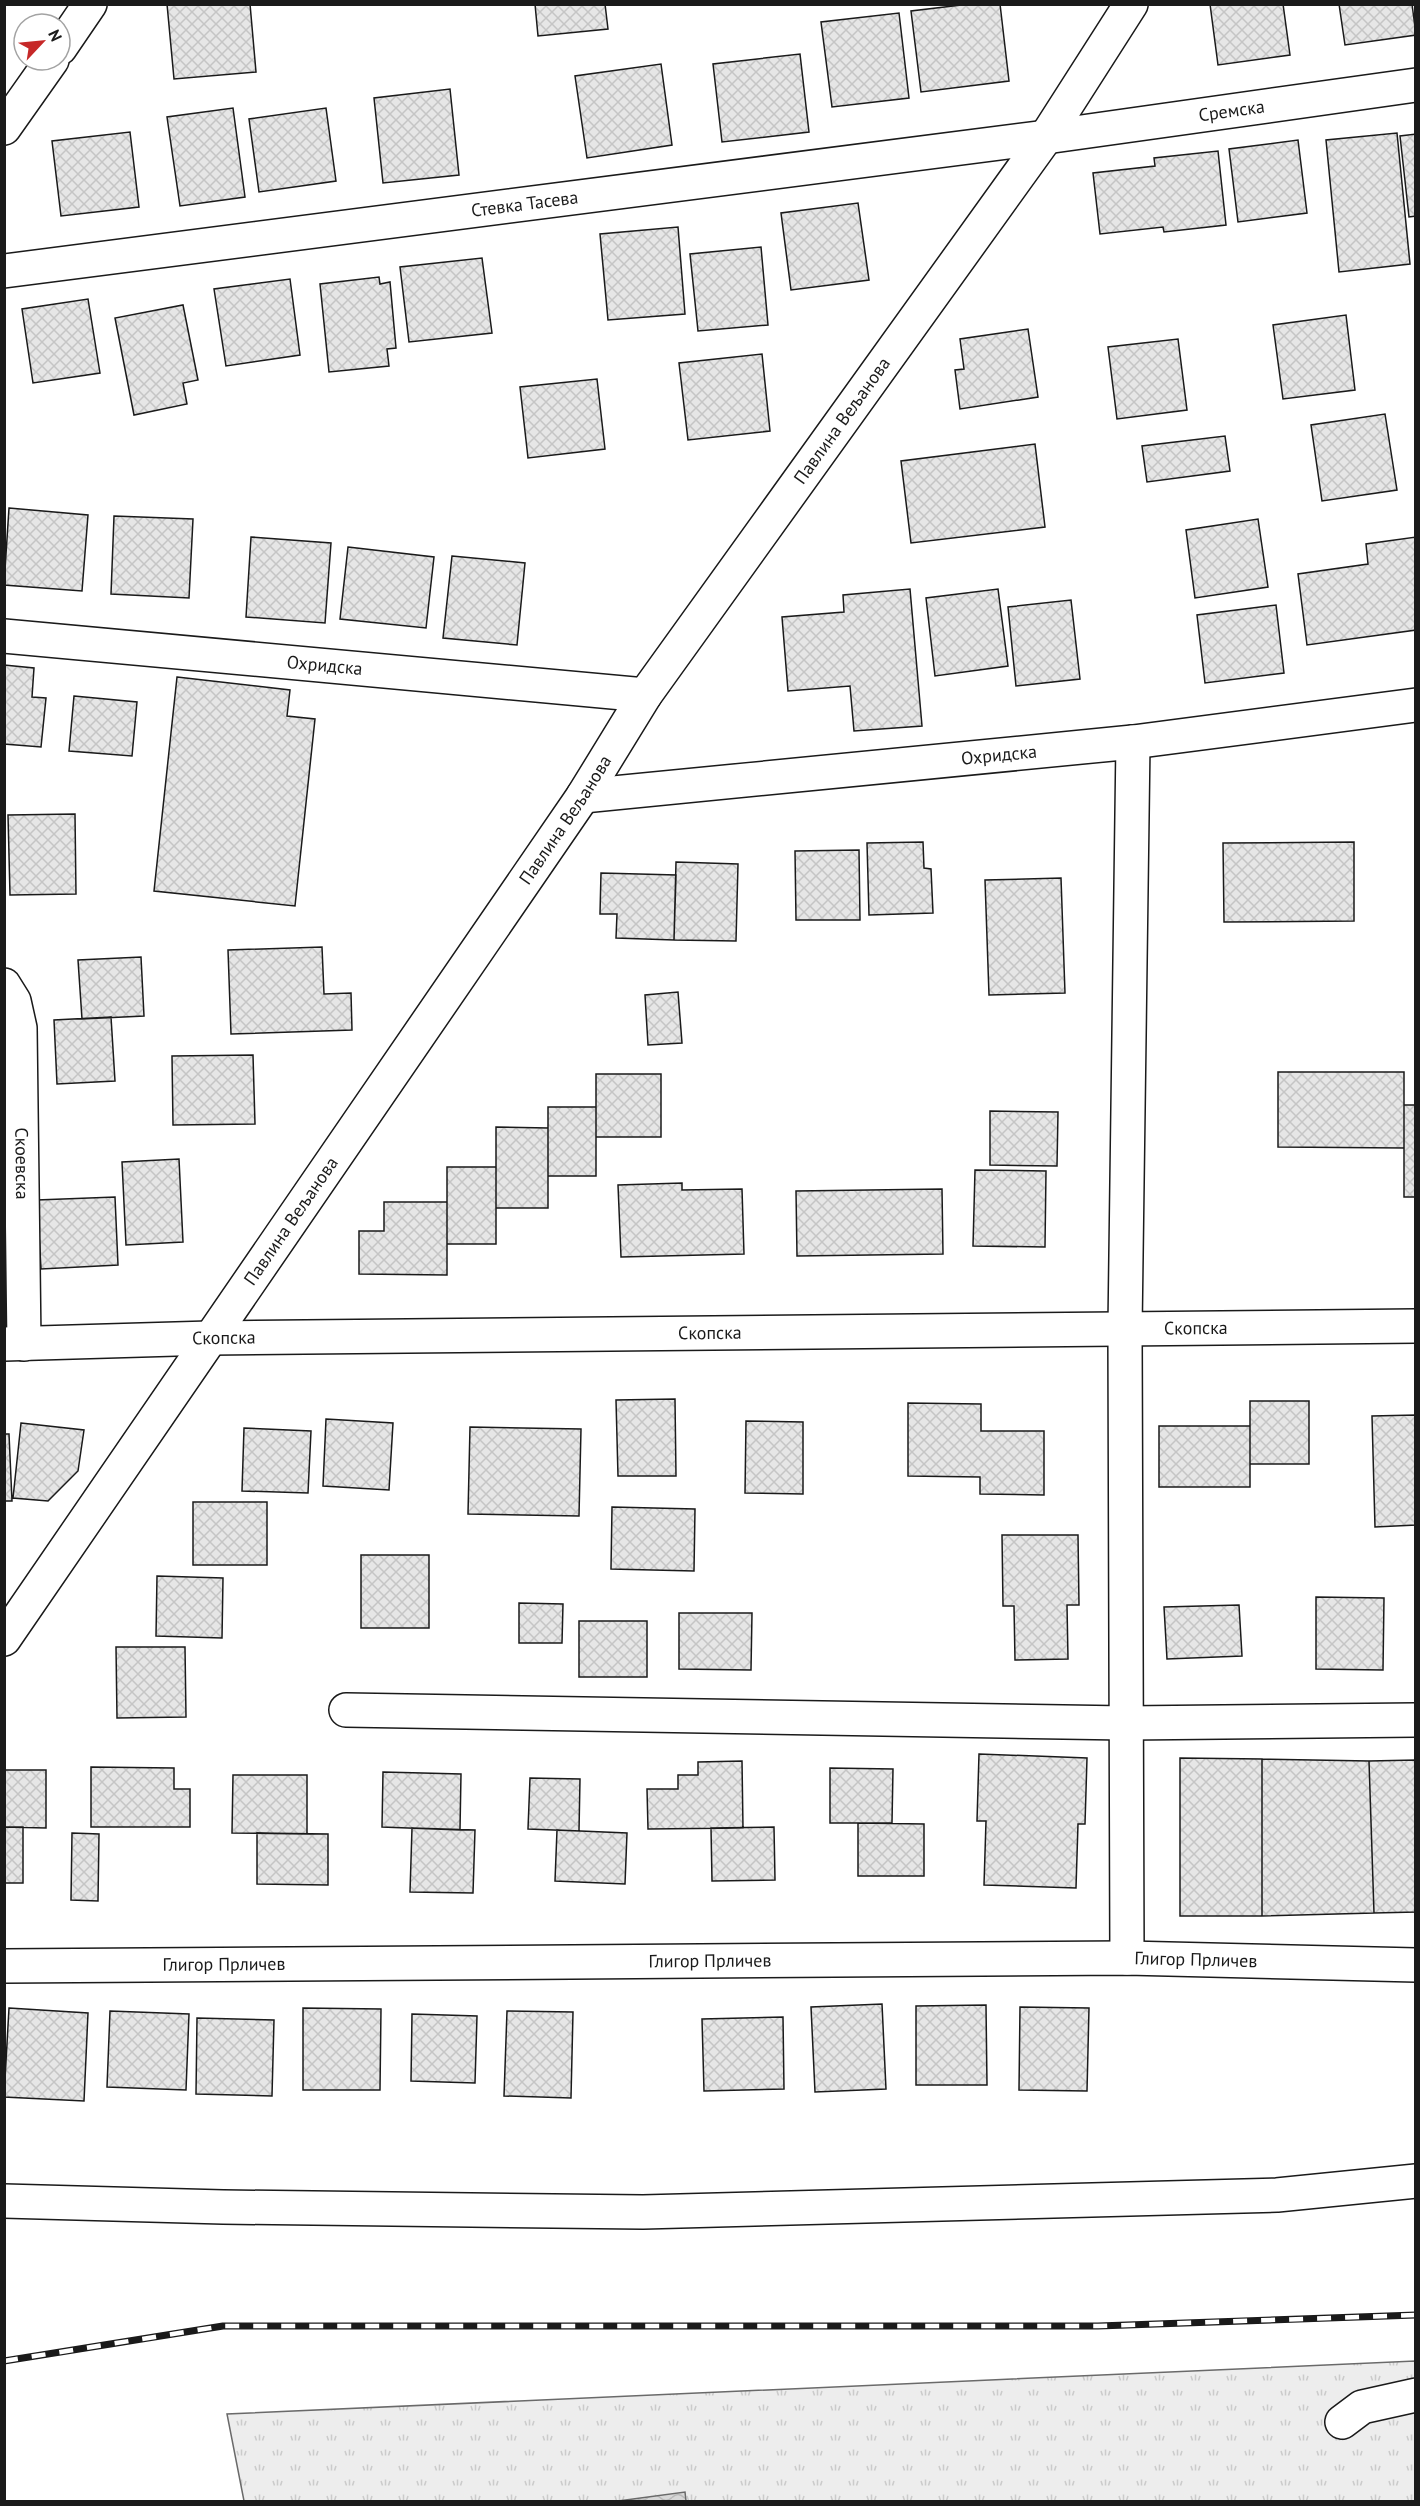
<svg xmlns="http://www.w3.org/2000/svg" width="1420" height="2506" font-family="'PT Sans',sans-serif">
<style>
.park{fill:url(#park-tufts);stroke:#6a6a6a;stroke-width:1.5}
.water{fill:url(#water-waves);stroke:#6a6a6a;stroke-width:1.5}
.building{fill:url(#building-cross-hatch);stroke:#1a1a1a;stroke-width:1.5}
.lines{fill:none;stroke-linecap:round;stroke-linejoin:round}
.street-casing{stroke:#1a1a1a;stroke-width:36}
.secondary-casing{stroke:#1a1a1a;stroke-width:36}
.street{stroke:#fff;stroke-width:33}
.secondary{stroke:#fff;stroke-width:33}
.rail-casing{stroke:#1a1a1a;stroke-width:7}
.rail{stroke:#fff;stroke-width:4.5;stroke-dasharray:14;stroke-linecap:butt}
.labels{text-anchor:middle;stroke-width:4.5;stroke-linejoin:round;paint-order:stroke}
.street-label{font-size:18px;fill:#1a1a1a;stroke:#fff}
</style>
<defs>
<pattern id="park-tufts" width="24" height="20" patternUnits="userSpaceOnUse" patternTransform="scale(1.5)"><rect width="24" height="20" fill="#ededed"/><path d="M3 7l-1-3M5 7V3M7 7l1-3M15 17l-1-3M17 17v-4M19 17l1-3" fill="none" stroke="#cbcbcb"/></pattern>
<pattern id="water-waves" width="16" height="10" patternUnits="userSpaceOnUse" patternTransform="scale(1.5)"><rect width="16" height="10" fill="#d7d7d7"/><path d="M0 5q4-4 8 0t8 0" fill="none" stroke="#b8b8b8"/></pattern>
<pattern id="building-cross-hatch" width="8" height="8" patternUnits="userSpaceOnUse" patternTransform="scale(1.5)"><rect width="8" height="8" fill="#e6e6e6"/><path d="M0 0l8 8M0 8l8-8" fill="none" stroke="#c5c5c5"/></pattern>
</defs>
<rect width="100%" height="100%" fill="#fff"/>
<path class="park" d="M1415 2361V2501H244L227 2414Z"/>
<path class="water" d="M685 2492 686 2501H618Z"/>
<path class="building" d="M167 4H250L256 72 174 79Z
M535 4H605L608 29 538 36Z
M970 4H1000L1009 81 921 92 911 11Z
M1210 4H1283L1290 55 1218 65Z
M1339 4H1412L1416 35 1345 45Z
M899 13 909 98 832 107 821 22Z
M800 54 809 132 722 142 713 64Z
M661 64 672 145 587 158 575 76Z
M450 89 459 175 383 183 374 98Z
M233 108 245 197 180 206 167 117Z
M326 108 336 181 259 192 249 119Z
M130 132 139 207 61 216 52 141Z
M1397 133 1410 264 1339 272 1326 140Z
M1416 134V216L1409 217 1400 136Z
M1298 140 1307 213 1238 222 1229 149Z
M1218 151 1226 225 1164 232 1163 227 1100 234 1093 173 1155 166 1154 158Z
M858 203 869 280 791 290 781 213Z
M678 227 685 314 608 320 600 234Z
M761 247 768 325 698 331 690 254Z
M482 258 492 333 409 342 400 267Z
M379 277 380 284 390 282 396 348 387 349 389 366 329 372 320 284Z
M290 279 300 355 226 366 214 289Z
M88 299 100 373 33 383 22 309Z
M183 305 198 380 183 383 187 404 134 415 115 318Z
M1346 315 1355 390 1283 399 1273 325Z
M1028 329 1038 397 960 409 955 370 964 369 960 339Z
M1178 339 1187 410 1117 419 1108 347Z
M762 354 770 431 688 440 679 363Z
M597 379 605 449 528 458 520 387Z
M1385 414 1397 490 1322 501 1311 425Z
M1225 436 1230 471 1147 482 1142 446Z
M1035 444 1045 527 911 543 901 461Z
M9 508 88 515 82 591 4 585Z
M114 516 193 519 189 598 111 594Z
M1258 519 1268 587 1195 598 1186 530Z
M251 537 331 543 325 623 246 617Z
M1416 537V630L1307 645 1298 574 1368 564 1366 544Z
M348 547 434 557 426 628 340 619Z
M452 556 525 563 517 645 443 638Z
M910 589 922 726 854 731 850 686 788 691 782 617 844 612 843 595Z
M998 589 1008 666 935 676 926 598Z
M1071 600 1080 679 1016 686 1008 607Z
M1276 605 1284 673 1205 683 1197 615Z
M4 665 34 668 32 697 46 698 41 747 4 744Z
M177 677 290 690 287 716 315 719 295 906 154 891Z
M74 696 137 702 132 756 69 751Z
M75 814 76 894 10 895 8 815Z
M923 842 924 868 931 869 933 913 869 915 867 843Z
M1354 842V921L1224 922 1223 843Z
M859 850 860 920H796L795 851Z
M676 862 738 864 736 941 674 940Z
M601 873 676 875 674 940 616 938 617 914H600Z
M1061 878 1065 993 989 995 985 880Z
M322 947 324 994 351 993 352 1030 231 1034 228 950Z
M141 957 144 1016 82 1019 78 960Z
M678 992 682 1043 648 1045 645 995Z
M111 1017 115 1081 57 1084 54 1020Z
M253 1055 255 1124 173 1125 172 1056Z
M1278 1072H1404V1148L1278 1147Z
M596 1074H661V1137H596Z
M1404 1105H1416V1197H1404Z
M548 1107H596V1176H548Z
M990 1111 1058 1112 1057 1166 990 1165Z
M496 1127 548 1128V1208H496Z
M179 1159 183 1242 126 1245 122 1162Z
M447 1167H496V1244H447Z
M975 1170 1046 1171 1045 1247 973 1246Z
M682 1183V1190L742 1189 744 1254 621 1257 618 1185Z
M942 1189 943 1254 797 1256 796 1191Z
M115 1197 118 1265 41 1269 37 1200Z
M384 1202H447V1275L359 1274V1231H384Z
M675 1399 676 1476H618L616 1400Z
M1250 1401H1309V1464H1250Z
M908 1403 981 1404V1431H1044V1495L980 1494V1477L908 1476Z
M1416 1415V1525L1375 1527 1372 1416Z
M326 1419 393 1423 389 1490 323 1486Z
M746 1421 803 1422V1494L745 1493Z
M21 1423 84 1430 78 1471 48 1501 13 1498Z
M1159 1426H1250V1487H1159Z
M470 1427 581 1429 579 1516 468 1514Z
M244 1428 311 1431 308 1493 242 1491Z
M4 1434H9L12 1501H4Z
M193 1502H267V1565H193Z
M612 1507 695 1509 694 1571 611 1569Z
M1002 1535H1078L1079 1605H1067L1068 1659 1015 1660 1014 1606H1003Z
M361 1555H429V1628H361Z
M157 1576 223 1578 222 1638 156 1636Z
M1316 1597 1384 1598 1383 1670 1316 1669Z
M519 1603 563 1604 562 1643H519Z
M1239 1605 1242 1656 1167 1659 1164 1607Z
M679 1613H752L751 1670 679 1669Z
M579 1621H647V1677H579Z
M116 1647H185L186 1717 117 1718Z
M979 1754 1087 1758 1085 1824H1078L1076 1888 984 1885 986 1821H977Z
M1180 1758 1262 1759V1916H1180Z
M1262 1759 1369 1761 1374 1913 1262 1916Z
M1416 1760V1912L1374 1913 1369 1761Z
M742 1761 743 1828 648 1829 647 1789H678V1775H698V1762Z
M91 1767 174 1768V1789H190V1827H91Z
M830 1768 893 1769 892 1823H830Z
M4 1770H46V1828L4 1827Z
M383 1772 461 1774 460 1830 382 1827Z
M233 1775H307V1834L232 1833Z
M530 1778 580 1779 579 1831 528 1829Z
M858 1823 924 1824V1876H858Z
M4 1827H23V1883H4Z
M774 1827 775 1880 712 1881 711 1828Z
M412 1828 475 1830 473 1893 410 1892Z
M557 1830 627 1833 625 1884 555 1881Z
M72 1833 99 1834 98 1901 71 1900Z
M257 1833 328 1834V1885L257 1884Z
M882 2004 886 2089 815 2092 811 2007Z
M986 2005 987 2085H916V2006Z
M1020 2007 1089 2008 1087 2091 1019 2090Z
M9 2008 88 2013 84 2101 4 2097Z
M303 2008 381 2009 380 2090H303Z
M110 2011 189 2014 186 2090 107 2087Z
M507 2011 573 2012 571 2098 504 2096Z
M412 2014 477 2016 475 2083 411 2081Z
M783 2017 784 2089 704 2091 702 2019Z
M197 2018 274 2020 272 2096 196 2094Z"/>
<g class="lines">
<defs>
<g id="street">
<path d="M60 48 90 4"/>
<path d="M4 128 52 60"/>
<path id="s1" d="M4 271 1046 137 1416 85"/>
<path id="s2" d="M4 636 645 695"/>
<path id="s3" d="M583 796 1133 742 1416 705"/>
<path id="s4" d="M4 985 14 1001 20 1028 24 1344"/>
<path id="s5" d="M4 1344 210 1338 1416 1326"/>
<path id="s6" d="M4 1639 583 796 645 695 1046 137 1131 4"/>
<path d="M346 1710 1126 1723 1416 1720"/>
<path d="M1127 1958 1125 1329 1133 742"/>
<path id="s7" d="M4 1966 1127 1958 1416 1965"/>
<path d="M1342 2422 1362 2407 1416 2395"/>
</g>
<path id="secondary" d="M4 2201 223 2207 643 2212 1277 2195 1416 2181"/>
</defs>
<use href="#street" class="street-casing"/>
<use href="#secondary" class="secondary-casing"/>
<use href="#street" class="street"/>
<use href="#secondary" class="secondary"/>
<defs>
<path id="rail" d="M4 2361 223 2326H1098L1416 2315"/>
</defs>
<use href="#rail" class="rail-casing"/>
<use href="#rail" class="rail"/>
</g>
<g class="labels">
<g class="street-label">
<text dy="6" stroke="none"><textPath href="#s1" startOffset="1238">Сремска</textPath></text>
<text dy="6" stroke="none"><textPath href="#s1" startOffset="525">Стевка Тасева</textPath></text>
<text dy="6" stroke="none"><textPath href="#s6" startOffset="1479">Павлина Вељанова</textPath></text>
<text dy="6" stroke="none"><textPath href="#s2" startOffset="322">Охридска</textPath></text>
<text dy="6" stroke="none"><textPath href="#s3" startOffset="418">Охридска</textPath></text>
<text dy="6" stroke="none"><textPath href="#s6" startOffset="993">Павлина Вељанова</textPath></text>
<text dy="6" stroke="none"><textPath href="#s4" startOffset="182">Скоевска</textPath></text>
<text dy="6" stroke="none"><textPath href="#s6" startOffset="507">Павлина Вељанова</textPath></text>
<text dy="6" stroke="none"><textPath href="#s5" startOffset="1192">Скопска</textPath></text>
<text dy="6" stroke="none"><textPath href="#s5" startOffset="706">Скопска</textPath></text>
<text dy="6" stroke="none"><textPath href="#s5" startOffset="220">Скопска</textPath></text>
<text dy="6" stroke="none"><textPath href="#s7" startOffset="1192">Глигор Прличев</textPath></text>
<text dy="6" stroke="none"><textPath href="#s7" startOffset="706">Глигор Прличев</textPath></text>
<text dy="6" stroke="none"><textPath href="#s7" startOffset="220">Глигор Прличев</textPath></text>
</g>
</g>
<rect width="1420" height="2506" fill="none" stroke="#1a1a1a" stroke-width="12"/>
<g transform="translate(42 42) rotate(64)"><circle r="28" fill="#ffffff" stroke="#a3a3a3" stroke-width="1.5"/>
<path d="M0-4.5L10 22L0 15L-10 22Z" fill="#c62828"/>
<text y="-9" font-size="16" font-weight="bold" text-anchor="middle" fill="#1a1a1a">N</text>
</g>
</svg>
